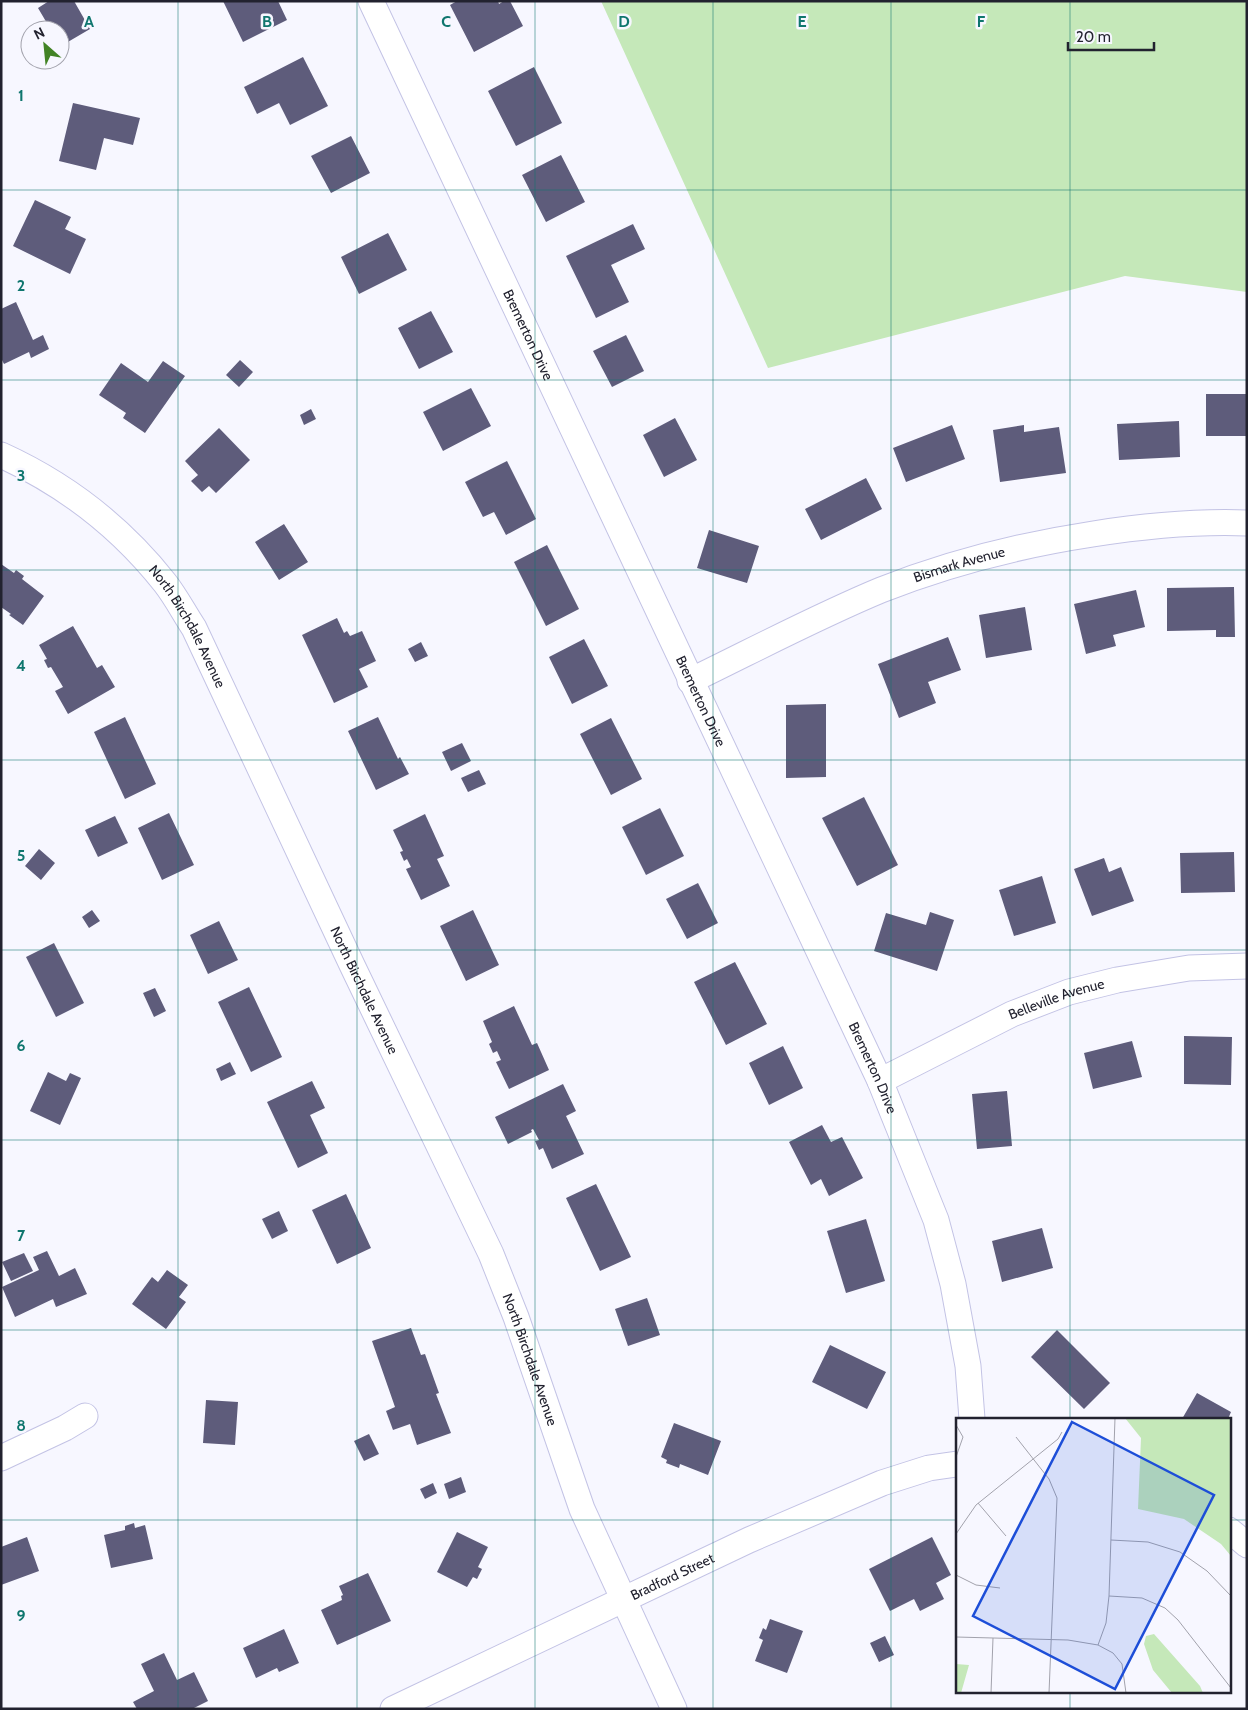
<svg xmlns="http://www.w3.org/2000/svg" width="1248" height="1710" font-family="Cabin,sans-serif">
<style>
.green{fill:#c5e8b9}
.building{fill:#5e5c7b}
.lines{fill:none;stroke-linecap:round;stroke-linejoin:round}
.minor-casing{stroke:#c3c3e5;stroke-width:27}
.minor{stroke:#fff;stroke-width:25}
.grid{fill:none;stroke:#0f766e;stroke-width:1;stroke-opacity:0.55}
.labels{text-anchor:middle;stroke-width:5;stroke-linejoin:round;paint-order:stroke}
.street-label{font-size:14px;fill:#22222f;stroke:#f7f7ff}
.inset-road{fill:none;stroke:#a2a2ac;stroke-width:1}
.view{fill:#1d4ed8;fill-opacity:0.15;stroke:#1d4ed8;stroke-width:2.5}
.inset-edge{fill:none;stroke:#22222f;stroke-width:2.5}
.grid-label{font-size:16px;text-anchor:middle;font-weight:bold;fill:#0f766e;stroke:#f7f7ff;stroke-width:5;stroke-linejoin:round;paint-order:stroke}
</style>
<rect width="100%" height="100%" fill="#f7f7ff"/>
<path class="green" d="M601 1H1247V292L1125 276 768 368Z"/>
<path class="building" d="M49 1H74L90 29 61 46 60 30H51L38 8Z
M223 1H278L287 20 243 42Z
M457 1H498L499 4 504 1H510L523 26 474 52 450 5Z
M303 57 328 106 290 125 279 103 257 114 244 87Z
M534 67 562 123 516 146 488 91Z
M73 103 140 118 133 145 104 138 96 170 59 161Z
M351 136 370 173 331 193 311 156Z
M561 155 585 202 546 222 522 175Z
M35 200 71 217 65 229 86 239 70 274 13 246Z
M633 224 645 249 611 265 629 302 596 318 566 256Z
M388 233 407 270 359 294 341 257Z
M16 302 33 340 43 335 49 349 31 358 29 352 4 364 1 358V309Z
M431 311 453 352 419 369 398 328Z
M626 335 644 371 612 387 593 351Z
M240 360 253 372 239 387 226 375Z
M163 361 185 376 145 433 123 418 126 413 99 395 121 363 148 382Z
M471 388 491 426 443 451 423 412Z
M1206 394H1247V436H1206Z
M311 409 316 419 304 425 300 415Z
M675 418 697 460 664 477 643 435Z
M1179 421 1180 457 1119 460 1117 424Z
M952 425 965 459 906 482 893 448Z
M1024 425V432L1059 427 1066 473 1000 482 993 430Z
M219 428 250 460 216 493 209 486 202 492 191 481 198 475 185 461Z
M507 461 536 519 506 535 494 512 483 517 465 482Z
M866 478 882 509 821 540 805 509Z
M284 524 308 562 279 580 255 542Z
M709 530 759 546 747 583 697 568Z
M547 545 579 609 546 626 514 562Z
M1 564 14 573 16 570 24 576 22 579 44 596 23 625 9 615 11 614 1 607Z
M1234 587 1235 637H1216V630L1167 631V588Z
M1136 590 1145 627 1113 635 1116 646 1086 654 1074 604Z
M1025 607 1032 650 986 658 979 615Z
M337 618 344 633 347 631 350 636 362 631 376 661 359 669 368 687 334 703 302 635Z
M73 626 97 668 102 665 115 687 68 714 55 691 63 687 51 667 48 668 44 660 47 659 39 645Z
M948 637 961 670 928 682 936 703 899 718 878 664Z
M584 639 608 686 572 704 549 657Z
M421 642 428 656 415 662 408 649Z
M826 704V777L786 778V705Z
M125 717 156 784 125 799 94 732Z
M378 717 398 759 400 757 409 774 376 790 348 731Z
M611 718 642 779 611 795 580 734Z
M462 743 471 761 451 771 442 752Z
M479 770 486 784 468 792 461 778Z
M864 797 898 865 857 886 822 818Z
M660 808 684 856 646 875 622 827Z
M169 813 194 865 162 880 138 828Z
M425 814 444 856 437 859 450 886 421 900 406 869 411 867 407 859 404 861 400 852 403 851 393 830Z
M115 816 128 843 98 857 85 830Z
M39 849 55 863 41 880 25 866Z
M1234 852 1235 892 1181 893 1180 853Z
M1104 858 1109 872 1121 867 1134 901 1092 916 1074 869Z
M1042 876 1056 923 1014 936 999 890Z
M698 883 718 923 687 939 666 899Z
M92 910 100 921 89 928 82 917Z
M473 910 499 965 466 981 440 926Z
M930 912 954 920 937 971 874 951 886 913 926 925Z
M219 921 238 960 208 974 190 935Z
M54 943 84 1003 56 1017 26 957Z
M735 962 767 1024 726 1045 694 982Z
M249 987 282 1057 251 1072 218 1002Z
M155 988 166 1011 154 1017 143 993Z
M514 1006 532 1045 537 1043 549 1070 509 1089 496 1062 501 1060 497 1051 493 1053 489 1044 492 1042 483 1021Z
M1184 1036 1232 1037 1231 1085 1184 1084Z
M1132 1041 1142 1077 1093 1089 1084 1053Z
M783 1046 803 1088 769 1105 749 1063Z
M230 1062 236 1074 221 1081 216 1069Z
M48 1072 66 1081 70 1073 81 1078 60 1125 30 1111Z
M312 1081 325 1108 310 1115 328 1153 298 1168 267 1102Z
M563 1084 576 1111 566 1116 584 1154 552 1169 543 1148 539 1150 535 1141 539 1140 533 1129 531 1130 532 1132 508 1144 495 1117Z
M1007 1091 1012 1146 977 1149 972 1094Z
M822 1125 831 1142 842 1137 863 1178 829 1196 821 1179 811 1185 789 1142Z
M596 1184 631 1257 600 1271 566 1198Z
M346 1194 371 1248 337 1264 312 1210Z
M279 1211 288 1231 272 1239 262 1219Z
M866 1219 885 1281 846 1293 827 1231Z
M1042 1228 1053 1268 1002 1282 992 1241Z
M47 1251 59 1276 75 1268 87 1294 56 1307 53 1299 15 1317 2 1287 39 1270 33 1257Z
M24 1253 33 1271 11 1281 2 1262Z
M167 1270 188 1285 179 1297 186 1302 166 1329 132 1304 152 1277 158 1282Z
M647 1298 660 1335 628 1346 615 1309Z
M411 1328 421 1355 425 1354 439 1393 436 1394 451 1433 417 1445 410 1424 393 1430 386 1411 395 1407 372 1341Z
M1057 1330 1110 1383 1084 1409 1031 1357Z
M830 1345 886 1372 867 1409 812 1382Z
M1197 1393 1231 1412 1228 1419H1182Z
M206 1400 238 1402 235 1445 203 1443Z
M674 1423 721 1441 708 1475 680 1464 679 1468 666 1463 667 1460 661 1457Z
M369 1434 379 1454 364 1461 354 1441Z
M461 1477 466 1492 449 1499 444 1484Z
M433 1483 437 1493 425 1499 420 1489Z
M134 1523 135 1528 145 1525 153 1559 111 1568 104 1535 125 1530V1526Z
M457 1532 488 1547 478 1567 482 1569 477 1579 473 1577 467 1587 437 1572Z
M27 1537 39 1571 1 1585V1547Z
M932 1537 951 1575 936 1583 944 1599 920 1611 914 1599 890 1611 869 1569Z
M368 1573 391 1621 337 1645 321 1610 342 1600 341 1596 343 1595 339 1586Z
M770 1619 803 1631 787 1673 755 1661 763 1640 759 1638 763 1628 766 1630Z
M284 1629 299 1663 279 1672 277 1668 256 1678 243 1648Z
M885 1636 894 1655 879 1662 870 1643Z
M164 1653 177 1680 194 1672 208 1701 192 1709H137L133 1702 154 1691 141 1664Z"/>
<g class="lines">
<defs>
<g id="minor">
<path id="s1" d="M371 1 880 1081 936 1220 953 1284 968 1366 972 1419"/>
<path id="s2" d="M1 455C67 485 120 526 165 583 176 597 184 613 194 628L352 965 491 1254 516 1317 582 1509 674 1709"/>
<path id="s3" d="M690 681C754 650 816 617 881 590 949 563 1021 545 1093 534 1144 526 1195 521 1247 523"/>
<path id="s4" d="M880 1081 1012 1014 1069 992 1117 980 1189 968 1247 966"/>
<path d="M1 1458 65 1428 85 1416"/>
<path d="M1229 1530 1247 1545"/>
<path id="s5" d="M393 1709 749 1540 882 1483 929 1468 957 1464"/>
</g>
</defs>
<use href="#minor" class="minor-casing"/>
<use href="#minor" class="minor"/>
</g>
<path class="grid" d="M178 1V1709M357 1V1709M535 1V1709M713 1V1709M891 1V1709M1070 1V1419M1 190H1247M1 380H1247M1 570H1247M1 760H1247M1 950H1247M1 1140H1247M1 1330H1247M1 1520H957M1229 1520H1247M1070 1691V1709"/>
<g class="labels">
<g class="street-label">
<text dy="5" stroke="none"><textPath href="#s1" startOffset="369">Bremerton Drive</textPath></text>
<text dy="5" stroke="none"><textPath href="#s3" startOffset="294">Bismark Avenue</textPath></text>
<text dy="5" stroke="none"><textPath href="#s2" startOffset="259">North Birchdale Avenue</textPath></text>
<text dy="5" stroke="none"><textPath href="#s1" startOffset="774">Bremerton Drive</textPath></text>
<text dy="5" stroke="none"><textPath href="#s2" startOffset="664">North Birchdale Avenue</textPath></text>
<text dy="5" stroke="none"><textPath href="#s4" startOffset="195">Belleville Avenue</textPath></text>
<text dy="5" stroke="none"><textPath href="#s1" startOffset="1179">Bremerton Drive</textPath></text>
<text dy="5" stroke="none"><textPath href="#s2" startOffset="1069">North Birchdale Avenue</textPath></text>
<text dy="5" stroke="none"><textPath href="#s5" startOffset="309">Bradford Street</textPath></text>
</g>
</g>
<g transform="translate(956 1418)">
<rect width="275" height="275" fill="#f7f7ff"/>
<path d="M169 0H275V138L265 126 228 101 182 91 185 20ZM198 216 244 268 247 275H216L197 252 188 226 190 218ZM0 246 13 247 5 275H0Z" fill="#c5e8b9"/>
<path class="inset-road" d="M0 7 7 19 0 39M60 19 93 61 101 80 93 275M22 85 50 118M0 116 20 87 102 21 106 14M155 122 192 124 224 134 251 153 275 178M0 157 20 167 44 170M153 178 186 180 209 190 222 202 275 270M0 219 112 222 142 227 157 235 166 246 170 275M142 227 150 205 153 178 159 0M35 275 37 220"/>
<path class="view" d="M116 4 258 77 159 271 17 198Z"/>
<rect width="275" height="275" class="inset-edge"/>
</g>
<g class="grid-label">
<text x="89" y="27">A</text>
<text x="267" y="27">B</text>
<text x="446" y="27">C</text>
<text x="624" y="27">D</text>
<text x="802" y="27">E</text>
<text x="981" y="27">F</text>
<text x="21" y="101">1</text>
<text x="21" y="291">2</text>
<text x="21" y="481">3</text>
<text x="21" y="671">4</text>
<text x="21" y="861">5</text>
<text x="21" y="1051">6</text>
<text x="21" y="1241">7</text>
<text x="21" y="1431">8</text>
<text x="21" y="1621">9</text>
</g>
<rect width="1248" height="1710" fill="none" stroke="#22222f" stroke-width="5"/>
<g transform="translate(45 45) rotate(333)"><circle r="24" fill="#f7f7ff" stroke="#a2a2ac"/>
<path d="M0-4L9 19L0 12L-9 19Z" fill="#428325"/>
<text y="-8" font-size="14" font-weight="bold" text-anchor="middle" fill="#22222f">N</text>
</g>
<path d="M1068 42v8h86v-8" fill="none" stroke="#22222f" stroke-width="2.5"/>
<text x="1076" y="42" font-size="15" fill="#22222f" stroke="#f7f7ff" stroke-width="4" paint-order="stroke">20 m</text>
</svg>
